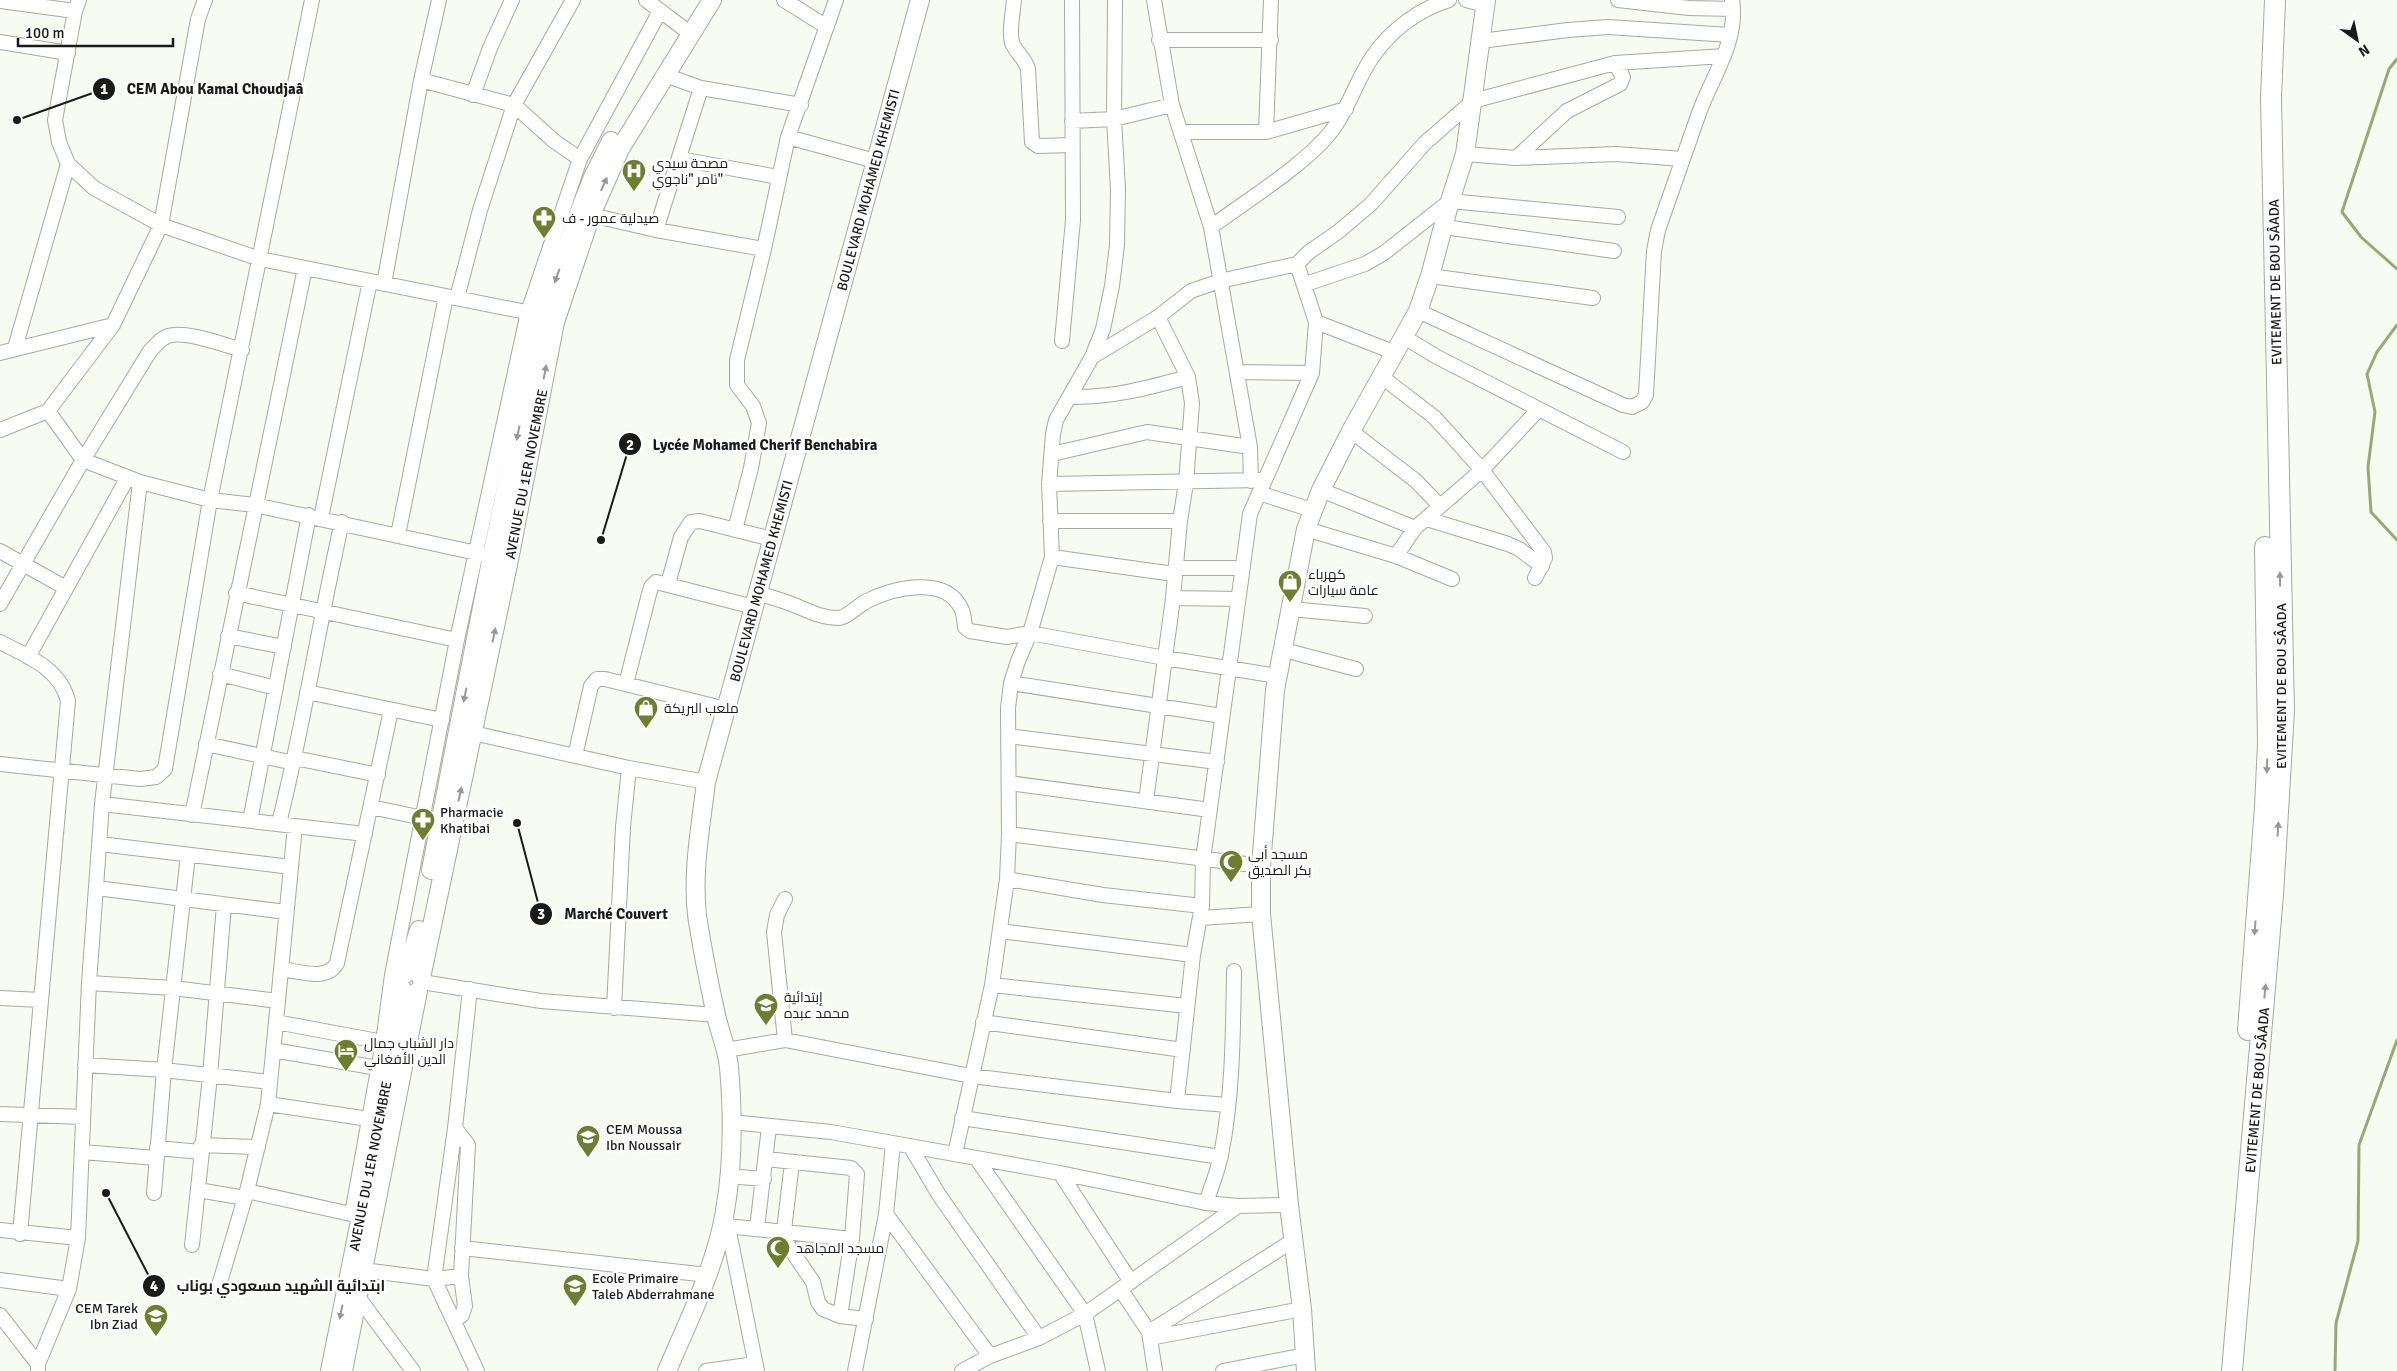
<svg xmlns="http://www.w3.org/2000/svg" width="2397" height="1371" font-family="Signika,Cairo,sans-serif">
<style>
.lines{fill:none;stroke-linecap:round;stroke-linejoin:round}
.stream{stroke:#9aa971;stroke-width:3}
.minor-casing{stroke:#a7aaa1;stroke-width:16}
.major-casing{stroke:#a7aaa1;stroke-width:20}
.highway-casing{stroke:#a7aaa1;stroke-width:22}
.minor{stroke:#fff;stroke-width:14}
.major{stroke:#fff;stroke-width:18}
.highway{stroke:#fff;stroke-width:20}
.oneway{fill:#989897}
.labels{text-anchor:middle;stroke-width:5;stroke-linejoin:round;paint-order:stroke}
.poi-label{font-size:14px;fill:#1a1b18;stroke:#fff;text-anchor:start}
.street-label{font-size:14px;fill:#1a1b18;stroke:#fff}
.leader{fill:none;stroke:#1a1b18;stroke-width:2}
.callout-dot{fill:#1a1b18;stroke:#fff;stroke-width:2}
.mark-label{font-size:15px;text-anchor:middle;font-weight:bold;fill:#fff}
.callout-label{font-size:15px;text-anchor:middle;font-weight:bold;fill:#1a1b18;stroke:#fff;stroke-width:5;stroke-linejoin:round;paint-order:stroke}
</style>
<rect width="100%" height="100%" fill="#f8fbf2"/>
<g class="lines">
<path class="stream" d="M2397 59 2389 69 2342 212 2361 237 2397 269
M2397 325 2377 352 2367 374 2375 412 2368 467 2371 512 2397 540
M2335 1371 2336 1323 2358 1241 2359 1145 2397 1040"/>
<defs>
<path id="minor" d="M79 0 75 11 55 120 59 142 68 164 94 188 161 225 260 259 536 314
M646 0 691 34
M784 0 827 27
M1014 0C1013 13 1008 34 1013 45 1018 55 1025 58 1028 69L1032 142 1038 146 1072 145
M1154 0 1172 105 1211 227 1250 447 1251 481
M1466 0 1485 5
M1618 0 1689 8 1733 9
M0 1 75 11
M1159 40H1271
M1481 41 1568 30 1608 27 1730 35
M0 42 68 53
M665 75 701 88 801 105
M421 80 514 105 554 141 580 159
M473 95 490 48 512 0
M1072 121 1114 119 1172 105
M1181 132H1266L1346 109
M1266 132 1271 0
M788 137 875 161
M1465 154 1516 158 1616 154 1683 159
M1516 158 1567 111 1620 84 1623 77 1615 63
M680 159 778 177
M591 215 656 230 764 249
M1211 227C1246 201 1303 166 1330 133 1349 109 1356 80 1373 56 1391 30 1419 9 1449 0
M1444 227 1614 251
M656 230 701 88
M1430 276 1593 298
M384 284 421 80 439 0
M1306 284 1365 264 1384 253 1450 201 1618 217
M457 298 480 210 514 105 573 0
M1418 311 1623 405 1632 407 1642 402 1646 395 1654 251 1658 230C1672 191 1685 152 1699 113 1712 77 1739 40 1732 0
M1316 322 1396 353
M1404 337 1437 357 1623 452
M1062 341 1073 220 1072 0
M15 348 68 164
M0 353 113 325 161 225 198 19 205 0
M1092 357 1158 317 1191 291 1220 281 1297 264
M1237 372 1312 373
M1382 377 1434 417 1457 442 1482 470 1544 552 1545 558 1535 578
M1069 397C1111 398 1148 388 1188 377
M48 411 83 460 140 482 210 500 255 505 486 555
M0 430 48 411 113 325
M1351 431 1416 481 1440 506
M1052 454 1147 432 1250 447
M1049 484 1260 480
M1321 490 1415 528
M1259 493 1312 510
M321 518 370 281
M1427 519 1508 544 1519 549 1542 566
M1050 521H1180
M1306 529 1396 556 1452 579
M735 530 751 468 759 423 753 406 737 385V360L764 249 788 137 836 0
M398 535 446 296
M0 551 66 588
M1396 556 1415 528 1482 470 1539 409
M1052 557 1174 574
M1175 568H1241
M668 584 681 537 691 522 700 521 772 539
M236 593 457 640
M757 593C770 597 782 600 794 605 809 611 821 618 838 618 847 618 858 605 867 601 892 588 945 575 961 608 964 613 964 621 965 627L970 631 1007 637 1030 633 1165 658 1278 676
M1173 598 1238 599
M0 604 83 460 150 351C156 345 161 338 168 336 185 330 224 345 242 350
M1291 609 1365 616
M228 636 284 647
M0 642C27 656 60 668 68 701L20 1234
M1284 650 1356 669
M28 657 128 477
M220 674 276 688
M1011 683 1222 716
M626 684 648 598 651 587 656 582 754 607
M307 692 442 720
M473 733 629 768 706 782
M1008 736 1217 762
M206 744 294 763
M575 756 591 686 597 679H605L726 709
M295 758 378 775
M0 764 140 779 156 777 165 769 210 500 312 0
M1009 783 1210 810
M1146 801 1173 598 1180 521 1186 483 1192 403 1188 377 1158 317
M102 804 365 834
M371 807 423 818
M192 815 305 268
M250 821 309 515
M279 823C304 724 319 622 342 522
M295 826 268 1104 247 1191 360 1216
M1009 834 1261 866
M100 844 291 867
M1007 879 1103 895 1202 906
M97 888 286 912
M785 899 777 915 774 932 785 1040
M1200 918 1261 914
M1000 931 1193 955
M281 969C298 971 327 982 337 963L391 710
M400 979 392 975 457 640 528 312 580 159 660 11
M422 982 541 1001 716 1015
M89 983 173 988 278 1001
M992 985 1187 1006
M470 989 455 1128 434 1279 477 1371
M0 998 41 1000
M614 1008 623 827 629 768
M276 1022 383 1042
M983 1022 1183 1050
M273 1050 378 1068
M726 1050 785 1040 971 1076 1177 1101 1228 1105
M85 1065 164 1070 270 1082
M1177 1101 1193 955 1202 906 1203 860 1250 514 1312 373 1316 322 1297 264 1309 252 1338 232 1371 204 1425 143 1473 101 1615 63 1724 56
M268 1104 369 1119
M0 1114 83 1117
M962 1118 1221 1157
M731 1122 831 1132 1060 1173 1206 1203 1238 1206 1289 1205
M201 1145 258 1147
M910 1146 939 1195 1039 1338
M157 1148 201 1152
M83 1152 156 1158
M955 1154 992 985 1007 879 1009 834 1008 708 1011 683 1018 661 1030 633 1052 557 1049 484 1053 434 1056 420 1092 357 1103 329 1112 286 1117 245 1118 189 1114 119 1115 0
M976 1158 1085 1314 1098 1371
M766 1159 851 1168 857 1174 852 1239 840 1316
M792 1163 783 1238 813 1282 818 1302 823 1309 840 1316 866 1319
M1060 1173 1131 1282
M728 1176 764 1179
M198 1190 245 1198
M154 1193 164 1070 188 855
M1206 1203C1211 1187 1218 1171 1221 1155 1233 1095 1233 1032 1234 971
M352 1214 383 1042 392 975
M886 1214 990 1356
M726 1217 757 1371
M727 1226 852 1239
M757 1228 769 1127
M0 1230 78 1238
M192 1245 210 1076 224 905
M462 1248 708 1275
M363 1270 434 1279 461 1276
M0 1280 69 1289
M220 1282 247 1191
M1121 1290 1149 1332 1155 1371
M358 1297 413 1371
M0 1315 38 1364
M454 1321 462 1315 465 1306 461 1276 468 1145 455 1128
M1149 1332 1294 1240
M1150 1338 1302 1309
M38 1371V1364L69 1289 78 1238 89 983 102 804 140 482
M706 1371 755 1364
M855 1371 886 1214 893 1144
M962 1371 990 1356 1039 1338 1085 1314 1238 1206
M1223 1371 1305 1355"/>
<path id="major" d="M431 870 492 556 542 315 577 218 593 177 611 141
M405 974 419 930
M421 978 509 560 555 322 591 215 620 149 712 0
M330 1371 399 1026 402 989
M343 1371 418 991
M667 1371C689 1319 716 1266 725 1211 733 1165 733 1113 729 1067 727 1049 720 1033 716 1015 709 983 702 948 697 915 692 871 701 825 706 782L920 0
M1306 1371 1302 1309 1289 1205 1261 914V866L1275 690 1306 529 1321 490 1351 431 1418 311 1430 276 1450 201 1465 154 1486 0"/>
<path id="highway" d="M2248 1030 2265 807 2268 744 2265 547
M2232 1371 2273 895 2284 711 2271 98 2275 0"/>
</defs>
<use href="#minor" class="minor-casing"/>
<use href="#major" class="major-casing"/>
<use href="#highway" class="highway-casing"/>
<use href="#minor" class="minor"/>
<use href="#major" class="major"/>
<use href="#highway" class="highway"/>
</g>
<defs><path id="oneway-solid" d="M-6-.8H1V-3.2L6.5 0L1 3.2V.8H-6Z" transform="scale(1.25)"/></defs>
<g class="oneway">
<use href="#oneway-solid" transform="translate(604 184) rotate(-66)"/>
<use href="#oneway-solid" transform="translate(557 276) rotate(110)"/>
<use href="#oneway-solid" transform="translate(545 372) rotate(-79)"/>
<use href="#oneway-solid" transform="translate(518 433) rotate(102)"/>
<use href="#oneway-solid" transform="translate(2280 579) rotate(-91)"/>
<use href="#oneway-solid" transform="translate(494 635) rotate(-78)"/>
<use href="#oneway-solid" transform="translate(465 695) rotate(101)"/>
<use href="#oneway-solid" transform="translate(2267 766) rotate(92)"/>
<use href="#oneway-solid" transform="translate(460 794) rotate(-78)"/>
<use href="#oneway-solid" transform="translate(2278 829) rotate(-86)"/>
<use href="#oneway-solid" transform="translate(2255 928) rotate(94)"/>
<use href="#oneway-solid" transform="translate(2265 991) rotate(-85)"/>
<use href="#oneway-solid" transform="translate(341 1312) rotate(101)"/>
</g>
<defs>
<symbol id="hospital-pin" viewBox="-11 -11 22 30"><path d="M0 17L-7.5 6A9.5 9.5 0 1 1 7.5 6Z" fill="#6d7f2e" stroke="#fff"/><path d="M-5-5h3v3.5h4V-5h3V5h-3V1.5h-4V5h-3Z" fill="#fff"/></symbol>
<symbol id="pharmacy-pin" viewBox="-11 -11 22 30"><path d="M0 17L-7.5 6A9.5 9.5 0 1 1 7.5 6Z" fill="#6d7f2e" stroke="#fff"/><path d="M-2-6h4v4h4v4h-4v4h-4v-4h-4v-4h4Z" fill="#fff"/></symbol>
<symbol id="shop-pin" viewBox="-11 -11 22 30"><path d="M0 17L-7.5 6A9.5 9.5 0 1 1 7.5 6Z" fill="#6d7f2e" stroke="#fff"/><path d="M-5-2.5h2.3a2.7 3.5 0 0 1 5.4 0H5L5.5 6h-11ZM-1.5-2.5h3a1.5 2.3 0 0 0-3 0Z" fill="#fff"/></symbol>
<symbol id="mosque-pin" viewBox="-11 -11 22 30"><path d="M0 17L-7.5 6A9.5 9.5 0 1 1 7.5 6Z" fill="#6d7f2e" stroke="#fff"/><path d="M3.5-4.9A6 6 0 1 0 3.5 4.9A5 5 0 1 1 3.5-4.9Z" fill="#fff"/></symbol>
<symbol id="school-pin" viewBox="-11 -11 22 30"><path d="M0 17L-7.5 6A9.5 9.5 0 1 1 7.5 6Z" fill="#6d7f2e" stroke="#fff"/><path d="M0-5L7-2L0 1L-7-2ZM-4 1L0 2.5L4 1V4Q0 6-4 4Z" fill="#fff"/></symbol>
<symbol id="hotel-pin" viewBox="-11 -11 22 30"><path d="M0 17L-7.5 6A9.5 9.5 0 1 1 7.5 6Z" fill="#6d7f2e" stroke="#fff"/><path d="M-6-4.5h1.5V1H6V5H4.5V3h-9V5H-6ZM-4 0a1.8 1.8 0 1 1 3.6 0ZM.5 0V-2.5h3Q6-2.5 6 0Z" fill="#fff"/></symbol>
</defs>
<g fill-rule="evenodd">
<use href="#hospital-pin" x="620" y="157" width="28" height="38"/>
<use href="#pharmacy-pin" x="530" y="204" width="28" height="38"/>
<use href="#shop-pin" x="1276" y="568" width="28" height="38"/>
<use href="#shop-pin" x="632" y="694" width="28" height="38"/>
<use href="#pharmacy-pin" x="409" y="806" width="28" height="38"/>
<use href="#mosque-pin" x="1217" y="848" width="28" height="38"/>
<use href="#school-pin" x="752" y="991" width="28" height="38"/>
<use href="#hotel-pin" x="332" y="1037" width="28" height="38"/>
<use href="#school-pin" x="574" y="1123" width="28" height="38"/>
<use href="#mosque-pin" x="764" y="1234" width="28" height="38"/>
<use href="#school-pin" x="561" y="1272" width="28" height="38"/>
<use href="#school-pin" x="142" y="1302" width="28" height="38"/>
</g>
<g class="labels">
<g class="poi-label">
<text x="652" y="168">مصحة سيدي<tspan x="652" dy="16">ثامر "ناجوي"</tspan></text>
<text x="562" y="223">صيدلية عمور - ف</text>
<text x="1308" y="579">كهرباء<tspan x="1308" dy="16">عامة سيارات</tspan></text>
<text x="664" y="713">ملعب البريكة</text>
<text x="440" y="817">Pharmacie<tspan x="440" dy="16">Khatibai</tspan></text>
<text x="1248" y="859">مسجد أبي<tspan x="1248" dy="16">بكر الصديق</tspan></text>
<text x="784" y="1002">إبتدائية<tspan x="784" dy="16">محمد عبده</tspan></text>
<text x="364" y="1048">دار الشباب جمال<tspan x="364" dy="16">الدين الأفغاني</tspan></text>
<text x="606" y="1134">CEM Moussa<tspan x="606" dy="16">Ibn Noussair</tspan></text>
<text x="796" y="1253">مسجد المجاهد</text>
<text x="592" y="1283">Ecole Primaire<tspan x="592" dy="16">Taleb Abderrahmane</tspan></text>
<text x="138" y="1313" text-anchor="end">CEM Tarek<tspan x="138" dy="16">Ibn Ziad</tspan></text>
</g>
<g class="street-label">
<text transform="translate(868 190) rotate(-75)" y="5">BOULEVARD MOHAMED KHEMISTI</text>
<text transform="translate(2275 282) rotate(-91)" y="5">EVITEMENT DE BOU SÂADA</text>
<text transform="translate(526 474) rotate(-79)" y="5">AVENUE DU 1ER NOVEMBRE</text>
<text transform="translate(761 581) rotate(-75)" y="5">BOULEVARD MOHAMED KHEMISTI</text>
<text transform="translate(2281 686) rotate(-90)" y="5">EVITEMENT DE BOU SÂADA</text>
<text transform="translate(2257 1090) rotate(-85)" y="5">EVITEMENT DE BOU SÂADA</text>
<text transform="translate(370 1166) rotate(-79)" y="5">AVENUE DU 1ER NOVEMBRE</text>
</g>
</g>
<path class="leader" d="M17 120L104 89M601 540L630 444M517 823L541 914M106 1193L154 1286"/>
<g class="callout-dot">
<circle cx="17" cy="120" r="5"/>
<circle cx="601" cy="540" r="5"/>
<circle cx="517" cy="823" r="5"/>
<circle cx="106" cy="1193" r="5"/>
<circle cx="104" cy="89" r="12"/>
<circle cx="630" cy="444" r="12"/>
<circle cx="541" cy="914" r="12"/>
<circle cx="154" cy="1286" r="12"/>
</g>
<g class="mark-label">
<text x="104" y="94">1</text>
<text x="630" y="450">2</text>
<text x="541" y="919">3</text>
<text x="154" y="1291">4</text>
</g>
<g class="callout-label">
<text x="215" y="94">CEM Abou Kamal Choudjaâ</text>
<text x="765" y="450">Lycée Mohamed Cherif Benchabira</text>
<text x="616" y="919">Marché Couvert</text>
<text x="281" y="1291">ابتدائية الشهيد مسعودي بوناب</text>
</g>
<g transform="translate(2357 40) rotate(147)" stroke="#ffffff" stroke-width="4" paint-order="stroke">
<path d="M0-4L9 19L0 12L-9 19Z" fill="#1a1b18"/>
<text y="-8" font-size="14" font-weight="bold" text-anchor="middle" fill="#1a1b18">N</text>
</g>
<path d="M18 38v8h155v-8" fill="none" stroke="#1a1b18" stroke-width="2.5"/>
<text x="25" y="38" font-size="15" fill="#1a1b18" stroke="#ffffff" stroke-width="4" paint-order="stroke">100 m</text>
</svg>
